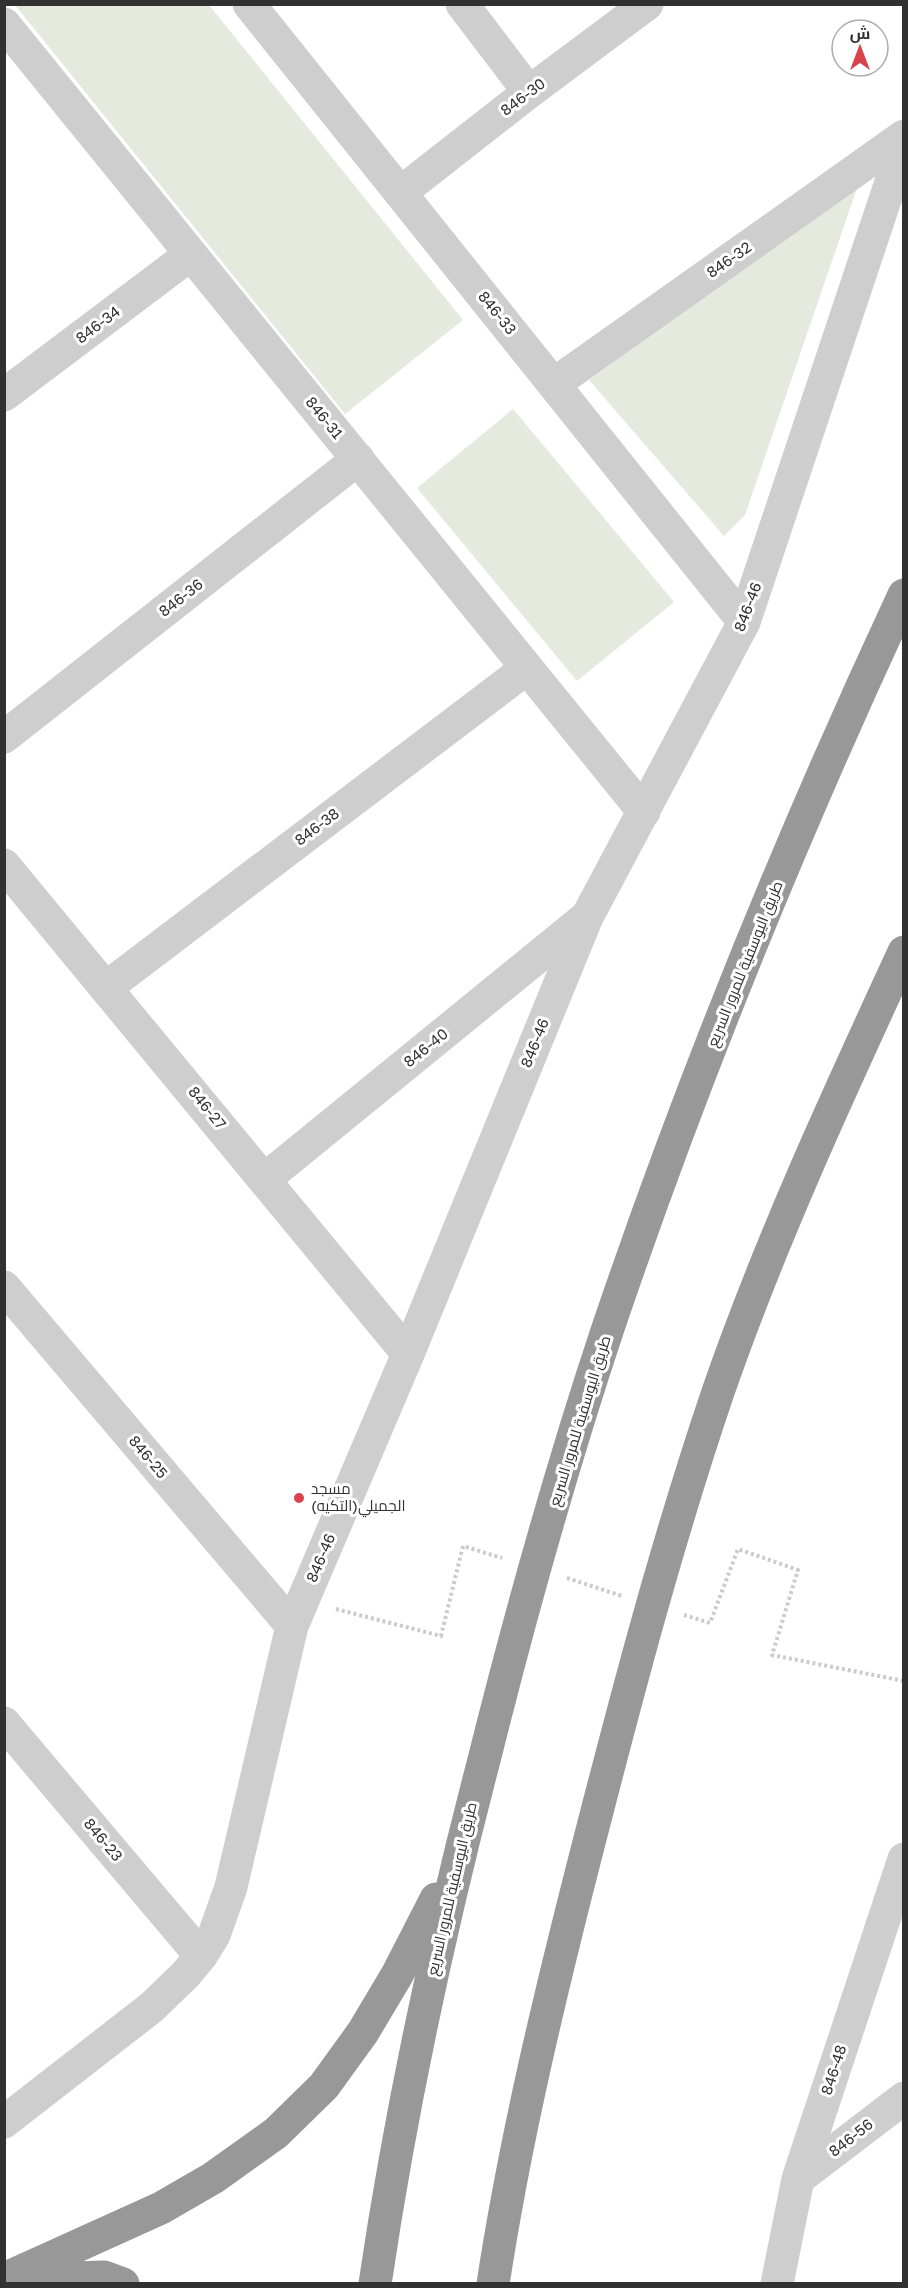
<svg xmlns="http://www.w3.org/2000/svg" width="908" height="2288" font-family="'Golos Text',Cairo,sans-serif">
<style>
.green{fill:#e4eade}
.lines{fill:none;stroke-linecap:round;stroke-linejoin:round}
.path{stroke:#cbcbcb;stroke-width:4;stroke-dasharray:3 3;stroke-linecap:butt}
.street{stroke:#cecece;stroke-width:33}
.highway{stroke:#989898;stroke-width:33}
.poi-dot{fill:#d8434c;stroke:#fff;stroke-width:2}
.labels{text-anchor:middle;stroke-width:6;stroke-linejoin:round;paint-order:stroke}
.street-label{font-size:15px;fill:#313131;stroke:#fff}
.poi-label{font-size:15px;fill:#313131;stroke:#fff;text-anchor:start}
</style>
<rect width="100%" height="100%" fill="#fff"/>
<path class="green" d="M15 5H209L463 320 345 414Z
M858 185 745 515 724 536 589 380Z
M513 409 674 602 577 681 417 488Z"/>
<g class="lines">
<path class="path" d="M567 1578 622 1596
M336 1609 441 1636 463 1546 502 1558
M684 1615 710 1623 738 1549 798 1570 772 1655 904 1681"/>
<path class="street" d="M249 4 744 622
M462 4 529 92
M4 24 644 812
M400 193 529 92 647 4
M554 384 904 136
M4 395 191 254
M4 737 358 459
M4 865 408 1354
M107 987 527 668
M265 1179 584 919
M4 1287 292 1626
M4 1723 201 1956
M4 2122 152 2007 186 1974 201 1956 214 1935 231 1887 292 1626 408 1354 587 917 744 622 904 143
M798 2179 904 2098
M777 2284 798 2179 904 1859"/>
<path class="highway" d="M4 2279 161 2208 213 2178 276 2133 324 2086 363 2032 397 1975 436 1899
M24 2284 41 2279 104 2277 123 2284
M375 2284C401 2107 439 1932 484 1760 520 1616 560 1472 607 1331 692 1080 792 835 904 595
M493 2284C515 2140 549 1999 585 1858 625 1702 666 1545 718 1392 770 1242 837 1097 904 952"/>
</g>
<circle class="poi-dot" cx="299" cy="1498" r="6"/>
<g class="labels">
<g class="street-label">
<text transform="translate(523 97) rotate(-37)" y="5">846-30</text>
<text transform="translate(729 260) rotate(-35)" y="5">846-32</text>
<text transform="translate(497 313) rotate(51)" y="5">846-33</text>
<text transform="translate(98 325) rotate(-37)" y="5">846-34</text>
<text transform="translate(324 418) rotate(51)" y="5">846-31</text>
<text transform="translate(181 598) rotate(-38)" y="5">846-36</text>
<text transform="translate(748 607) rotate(-69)" y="5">846-46</text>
<text transform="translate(317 827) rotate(-37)" y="5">846-38</text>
<text transform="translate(745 964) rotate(-68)" y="5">طريق اليوسفية للمرور السريع</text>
<text transform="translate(535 1043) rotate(-68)" y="5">846-46</text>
<text transform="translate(426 1048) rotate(-39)" y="5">846-40</text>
<text transform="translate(207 1108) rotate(51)" y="5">846-27</text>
<text transform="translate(580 1421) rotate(-73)" y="5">طريق اليوسفية للمرور السريع</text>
<text transform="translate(148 1457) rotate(50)" y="5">846-25</text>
<text transform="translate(321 1558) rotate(-67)" y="5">846-46</text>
<text transform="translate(103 1840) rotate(50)" y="5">846-23</text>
<text transform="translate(452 1889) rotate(-77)" y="5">طريق اليوسفية للمرور السريع</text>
<text transform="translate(834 2070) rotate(-72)" y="5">846-48</text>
<text transform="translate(851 2138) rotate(-38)" y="5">846-56</text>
</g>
<g class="poi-label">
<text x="311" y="1494">مسجد<tspan x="311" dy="17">الجميلي(التكيه)</tspan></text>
</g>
</g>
<rect width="908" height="2288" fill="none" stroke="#313131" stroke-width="12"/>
<g transform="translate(860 48)"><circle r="28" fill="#ffffff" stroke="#adadad" stroke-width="1.5"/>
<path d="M0-4.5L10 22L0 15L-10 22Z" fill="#d8434c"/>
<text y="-9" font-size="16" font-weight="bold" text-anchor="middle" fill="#313131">ش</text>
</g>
</svg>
